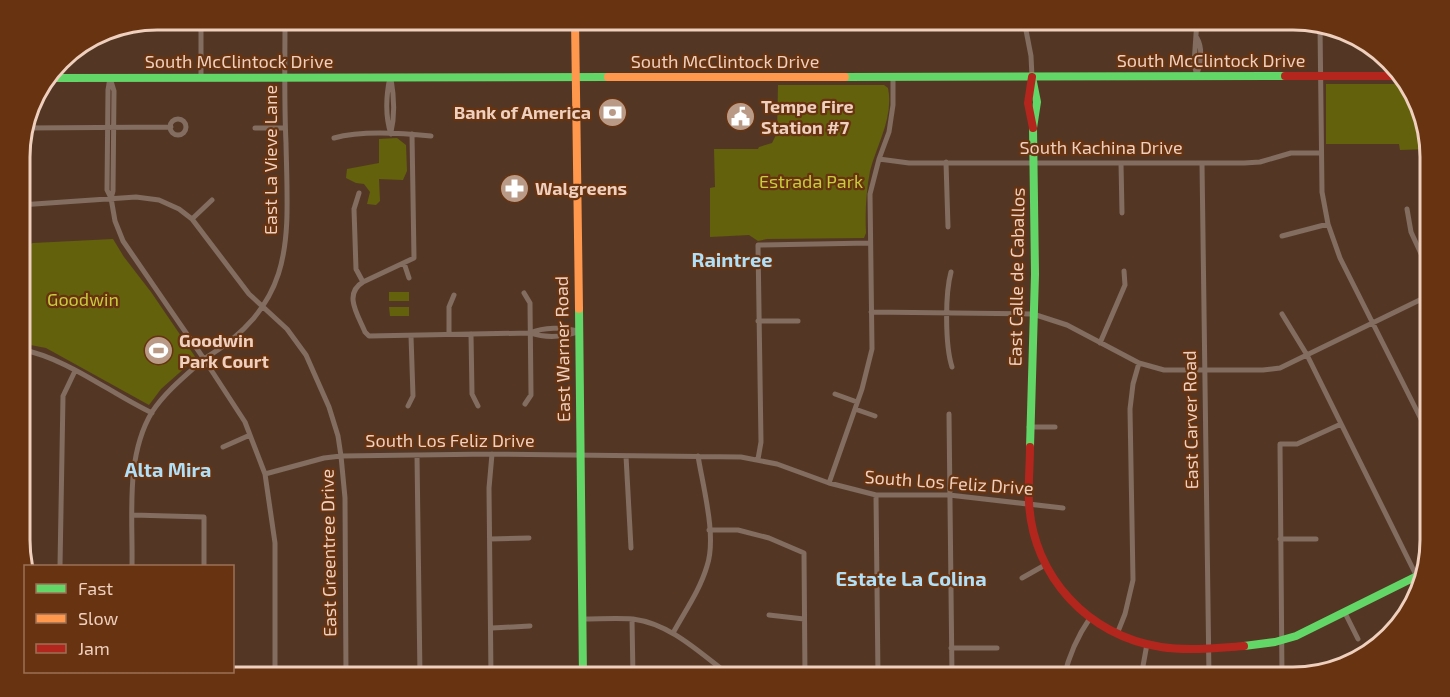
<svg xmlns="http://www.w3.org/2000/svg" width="1450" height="697" font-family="'Exo 2',sans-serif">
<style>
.green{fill:#63610c}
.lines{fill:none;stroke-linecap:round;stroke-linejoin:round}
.street{stroke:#826d60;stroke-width:5}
.fast{stroke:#63d668;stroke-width:8}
.slow{stroke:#ff974d;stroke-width:8}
.jam{stroke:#b3261e;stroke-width:8}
.labels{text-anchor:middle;stroke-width:4.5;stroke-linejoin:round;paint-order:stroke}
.street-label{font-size:18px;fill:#efcfbd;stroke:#673310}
.poi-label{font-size:18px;font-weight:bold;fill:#efcfbd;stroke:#673310;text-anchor:start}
.park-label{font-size:18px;fill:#c9cc3b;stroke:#673310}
.neighbourhood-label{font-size:20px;font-weight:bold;fill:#b0dff8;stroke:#673310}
.rim{fill:none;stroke:#efcfbd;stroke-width:3}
</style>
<rect width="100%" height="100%" fill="#533724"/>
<path class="green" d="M1326 84H1408L1429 140V149L1400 150 1399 144H1326Z
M778 85H884L888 88C894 117 877 144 870 171 866 192 865 212 866 233L864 238 767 239 758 241 749 235 710 237V188L715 187 714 149H758L759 147 772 143 777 133Z
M397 138 406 145 407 171 403 180 379 179 380 201 376 205 367 204 370 192 364 184 356 183 346 178 347 169 379 163V139Z
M113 239 124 257 151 292 196 358 161 389 149 405 46 348 20 343V247L33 243Z
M389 292H409V301H389Z
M389 307H409V316H390Z"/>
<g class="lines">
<path class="street" d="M154 20 201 22
M1024 20 1031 56 1032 77
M1320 26 1322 192 1328 224 1340 258 1430 437
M1197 38C1203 49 1201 62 1197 74
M1197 76 1194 64 1197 20
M201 77V20
M390 77C386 96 385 116 391 134
M110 78 108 90 107 190 111 198 115 221 123 241 204 359C186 375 165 392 152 412 125 457 133 516 132 566
M110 78 114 91 113 191 111 198
M391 79C394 96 395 115 391 132
M170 127a8 8 0 1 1 16 0a8 8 0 1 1-16 0Z
M25 128 171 127
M255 128H285
M334 138C362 130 402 133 431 136
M879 159 909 163H1244L1260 162 1291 153H1321
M946 162 948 227
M1121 163 1122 213
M1202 163 1209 677
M359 193 354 209 356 269 363 282C343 294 358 315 365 332L369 336 530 333C545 338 563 337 578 332
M20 205 136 197 159 200 179 209 192 219 249 294 287 329 306 355 329 407 338 436 341 456 345 498 346 677
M1407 209 1411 232 1430 273
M192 219 212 200
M1282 236 1328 224
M404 263 409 278
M951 272C945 294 945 345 952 367
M363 282 414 258 412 134
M524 293 530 303 531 395 525 404
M871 312 1033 314 1067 325 1139 363 1164 370H1263L1280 368 1430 295
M1282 314 1307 355 1420 583
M758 321H798
M530 333C544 327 563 327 578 331
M449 334V307L454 295
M471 334 472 394 478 406
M1100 343 1125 285 1124 271
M20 349C69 359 108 392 152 413
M835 394 857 402
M408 406 413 396 411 336
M855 409 875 416
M949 414 952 677
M1029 427H1055
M223 447 250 435
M417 455 420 677
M626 456 631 548
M758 459 761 442 758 245 870 243
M265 474 324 458 341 456 492 454 741 457 777 464 829 483 876 495H949L1063 508
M829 483 862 389 872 349 870 194 879 159 889 132 893 105V77
M876 495 878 677
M133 515 204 517V566
M709 530H738L769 538 804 553 805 677
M490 539 529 538
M1280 539H1316
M60 566 63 396 75 371
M1022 578 1045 565
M1345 613 1358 639
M769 615 804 619
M582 619C599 619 617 618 633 619 672 624 702 655 732 677
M632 619 633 677
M492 628 530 626
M673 633C685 611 700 590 707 566 717 537 703 487 698 456
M1117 634 1125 614 1133 580 1130 409 1133 384 1139 363
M951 648H997
M204 677V672
M275 677V543L265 474 245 422 204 359C297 302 288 241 286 143 284 102 285 61 285 20
M491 677 489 488 492 454
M1064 677C1069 655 1077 637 1090 618
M1141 677 1147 644
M1282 677 1280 444H1297L1341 424"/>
<path class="fast" d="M845 77 1285 76
M48 78 608 77
M579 309 583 677
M1030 447 1035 274 1033 128 1037 102 1032 77
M1244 646 1275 642 1296 636 1423 573"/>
<path class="slow" d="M575 20 579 309
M608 77H845"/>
<path class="jam" d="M1285 76H1402
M1032 77 1028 103 1033 128
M1030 447C1030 465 1028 484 1029 503 1033 576 1088 636 1161 647 1187 651 1217 648 1244 646"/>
</g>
<defs>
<symbol id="bank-disc" viewBox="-11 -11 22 22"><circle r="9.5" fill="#b89a87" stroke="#673310"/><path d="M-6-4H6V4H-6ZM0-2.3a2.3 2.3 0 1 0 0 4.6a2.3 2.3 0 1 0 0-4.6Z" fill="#fff"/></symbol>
<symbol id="civic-disc" viewBox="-11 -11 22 22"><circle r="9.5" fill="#b89a87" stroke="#673310"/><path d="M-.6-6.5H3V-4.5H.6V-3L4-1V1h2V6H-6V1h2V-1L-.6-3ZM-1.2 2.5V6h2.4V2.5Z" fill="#fff"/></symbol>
<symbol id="pharmacy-disc" viewBox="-11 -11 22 22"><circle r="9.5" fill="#b89a87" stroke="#673310"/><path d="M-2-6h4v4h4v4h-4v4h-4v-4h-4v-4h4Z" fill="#fff"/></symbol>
<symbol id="stadium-disc" viewBox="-11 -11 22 22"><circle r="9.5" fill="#b89a87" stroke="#673310"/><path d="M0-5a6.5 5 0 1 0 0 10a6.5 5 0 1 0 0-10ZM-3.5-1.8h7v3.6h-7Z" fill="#fff"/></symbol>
</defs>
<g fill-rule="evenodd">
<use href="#bank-disc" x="596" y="96" width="33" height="33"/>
<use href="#civic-disc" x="724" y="100" width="33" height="33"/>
<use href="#pharmacy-disc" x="498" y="172" width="33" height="33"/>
<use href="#stadium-disc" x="142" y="334" width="33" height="33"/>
</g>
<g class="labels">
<g class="street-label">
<text x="1211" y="67">South McClintock Drive</text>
<text x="239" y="68">South McClintock Drive</text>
<text x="725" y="68">South McClintock Drive</text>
<text x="1101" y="154">South Kachina Drive</text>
<text transform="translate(271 160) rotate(-90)" y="6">East La Vieve Lane</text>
<text transform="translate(1017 277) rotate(-89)" y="6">East Calle de Caballos</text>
<text transform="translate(563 349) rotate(-91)" y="6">East Warner Road</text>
<text transform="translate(1191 420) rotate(-91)" y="6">East Carver Road</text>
<text x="450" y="447">South Los Feliz Drive</text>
<text transform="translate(949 483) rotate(4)" y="6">South Los Feliz Drive</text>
<text transform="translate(329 553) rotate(-91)" y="6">East Greentree Drive</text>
</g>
<g class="poi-label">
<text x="761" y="113">Tempe Fire<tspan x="761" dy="21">Station #7</tspan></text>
<text x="591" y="119" text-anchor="end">Bank of America</text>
<text x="535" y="195">Walgreens</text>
<text x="179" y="347">Goodwin<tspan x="179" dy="21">Park Court</tspan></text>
</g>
<g class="park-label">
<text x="811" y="188">Estrada Park</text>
<text x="83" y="306">Goodwin</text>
</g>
<g class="neighbourhood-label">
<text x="732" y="267">Raintree</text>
<text x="168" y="477">Alta Mira</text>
<text x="911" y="586">Estate La Colina</text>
</g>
</g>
<path d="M0 0H1450V697H0ZM157 30H1293A127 127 0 0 1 1420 157V540A127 127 0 0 1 1293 667H157A127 127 0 0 1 30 540V157A127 127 0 0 1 157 30Z" fill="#673310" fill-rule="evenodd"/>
<path class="rim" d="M157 30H1293A127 127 0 0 1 1420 157V540A127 127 0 0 1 1293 667H157A127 127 0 0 1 30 540V157A127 127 0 0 1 157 30Z"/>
<rect x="24" y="565" width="210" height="108" fill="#673310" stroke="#9d7155" stroke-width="1.5"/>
<rect x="36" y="584" width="30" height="9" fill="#63d668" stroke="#9d7155" stroke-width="1.5"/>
<text x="78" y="595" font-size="18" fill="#efcfbd">Fast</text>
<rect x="36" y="614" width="30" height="9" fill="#ff974d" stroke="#9d7155" stroke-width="1.5"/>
<text x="78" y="625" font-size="18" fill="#efcfbd">Slow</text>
<rect x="36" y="644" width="30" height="9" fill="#b3261e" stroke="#9d7155" stroke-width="1.5"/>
<text x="78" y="655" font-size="18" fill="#efcfbd">Jam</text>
</svg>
